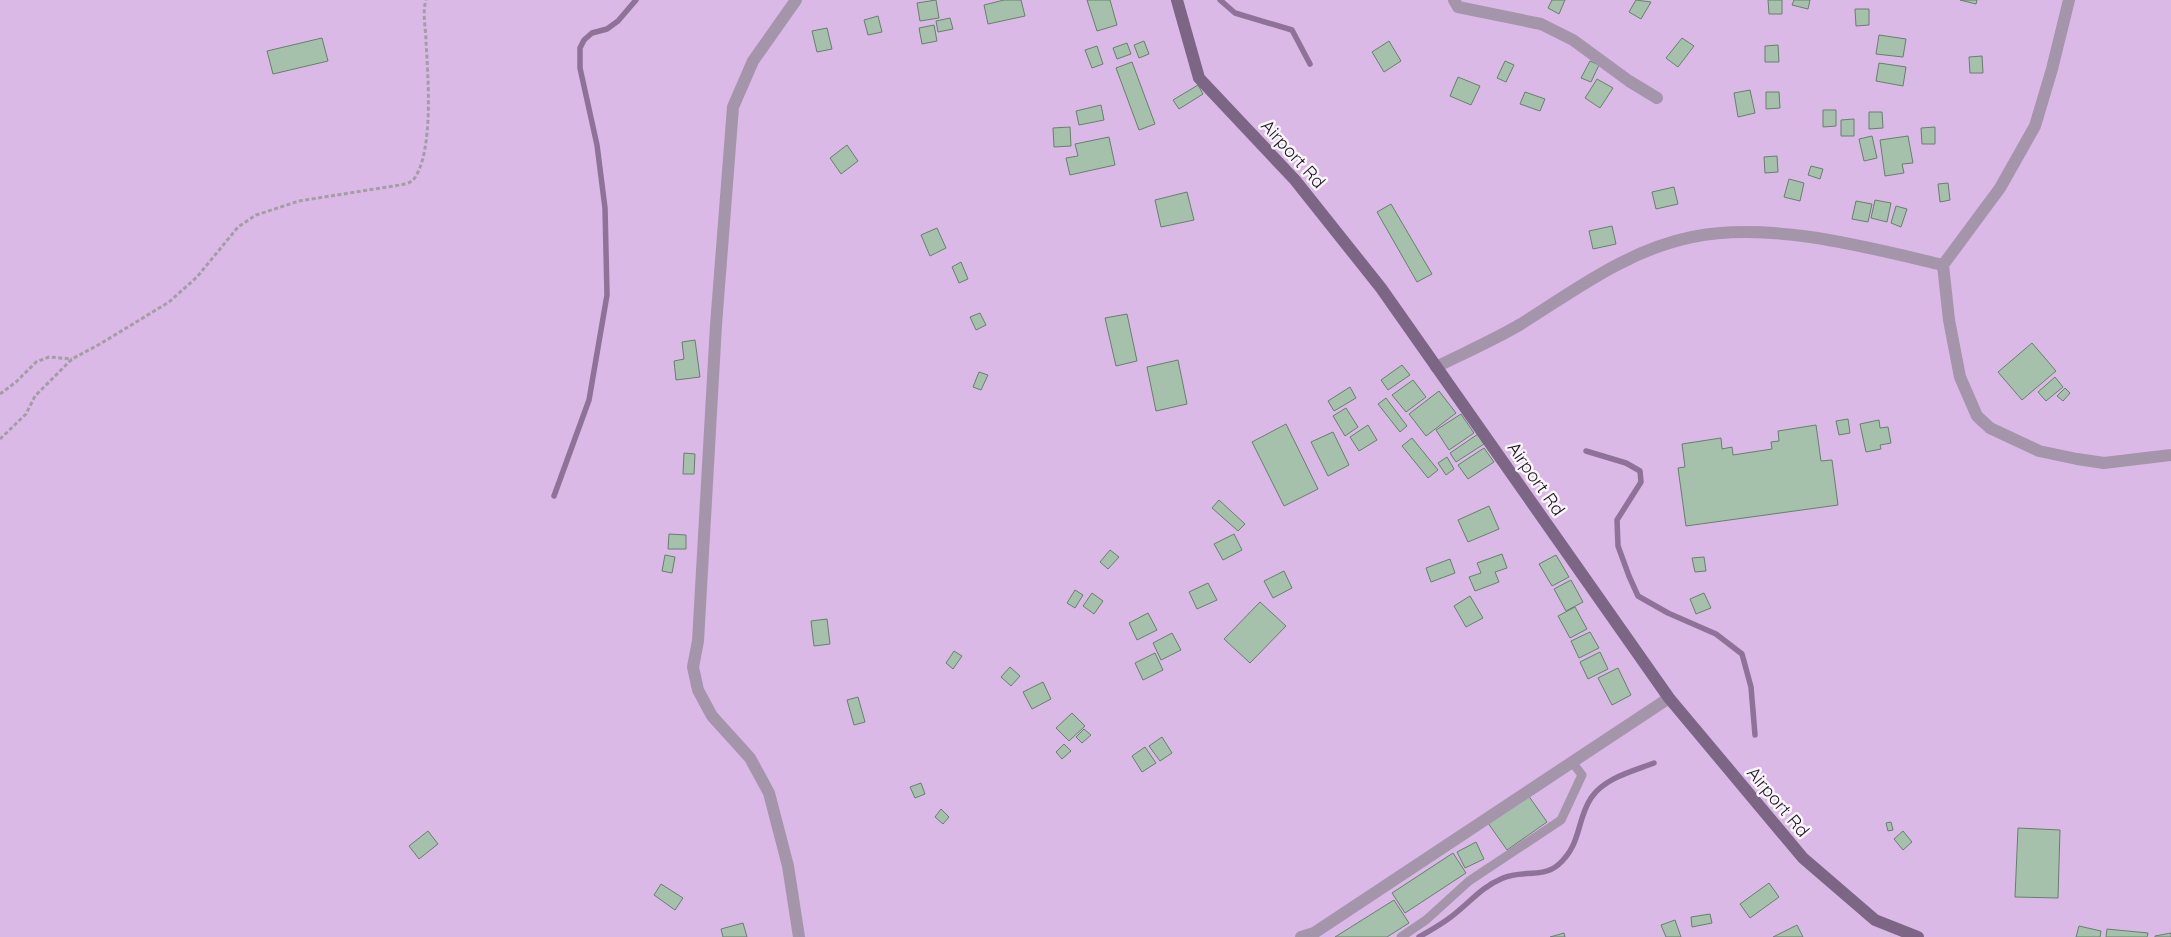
<svg xmlns="http://www.w3.org/2000/svg" width="2171" height="937" font-family="Quicksand,sans-serif">
<style>
.green{fill:#dab9e6}
.lines{fill:none;stroke-linecap:round;stroke-linejoin:round}
.stream{stroke:#8e7298;stroke-width:5.5}
.building{fill:#a5c1ab;stroke:#66806c}
.path{stroke:#a39ea5;stroke-width:3;stroke-dasharray:4 2.5;stroke-linecap:butt}
.service{stroke:#a595ab;stroke-width:9}
.minor{stroke:#a595ab;stroke-width:12}
.secondary{stroke:#7d6685;stroke-width:12}
.labels{text-anchor:middle;stroke-width:5;stroke-linejoin:round;paint-order:stroke}
.street-label{font-size:18px;fill:#1d1620;stroke:#faf6fb}
</style>
<rect width="100%" height="100%" fill="#faf6fb"/>
<path class="green" d="M0 0H2171V937H0Z"/>
<g class="lines">
<path class="stream" d="M1220 0 1235 13 1292 30 1310 64
M1586 451 1626 463 1640 471 1641 482 1617 520 1618 546 1629 576 1638 596 1668 613 1716 634 1742 654 1751 687 1755 735
M554 496 589 400 607 295 605 208 597 145 580 68V48L584 40 592 33 607 29 618 21 636 0
M1419 937C1431 930 1446 922 1457 912 1474 898 1482 887 1503 878 1520 870 1543 878 1558 865 1582 844 1576 821 1591 798 1604 778 1633 771 1654 763"/>
</g>
<path class="building" d="M936 0 939 18 920 21 917 3Z
M1004 0H1021L1025 16 988 24 984 5Z
M1087 0H1110L1117 25 1097 31Z
M1552 0H1565L1559 14 1548 8Z
M1636 0 1651 2 1641 19 1629 12Z
M1768 0H1782V14H1769Z
M1794 0H1810L1808 9 1792 5Z
M1960 0H1977L1976 4Z
M1855 9H1869V25L1856 26Z
M878 16 882 32 868 35 864 20Z
M950 18 953 29 938 32 936 21Z
M934 25 937 41 922 44 919 28Z
M827 28 832 49 817 52 812 31Z
M1879 35 1906 39 1903 57 1876 54Z
M322 38 328 61 273 74 267 51Z
M1682 38 1694 46 1678 67 1666 58Z
M1144 41 1149 54 1139 58 1134 45Z
M1389 41 1401 61 1384 72 1372 52Z
M1127 43 1131 54 1117 59 1113 48Z
M1778 45 1779 62H1765V46Z
M1097 46 1103 64 1092 68 1085 50Z
M1982 56 1983 73H1970L1969 57Z
M1505 61 1514 65 1506 82 1497 78Z
M1590 61 1599 65 1591 82 1581 78Z
M1132 62 1155 124 1139 130 1116 68Z
M1879 63 1906 67 1903 86 1876 81Z
M1458 77 1480 86 1471 105 1450 96Z
M1597 79 1613 88 1600 108 1585 98Z
M1198 85 1203 94 1179 109 1173 100Z
M1750 90 1755 113 1738 117 1734 93Z
M1525 92 1545 99 1540 111 1520 104Z
M1766 92H1779L1780 108 1766 109Z
M1101 105 1104 120 1079 125 1076 111Z
M1823 110H1836V126L1823 127Z
M1869 112H1882L1883 128 1869 129Z
M1854 119V136H1841V120Z
M1070 127 1071 146 1054 147 1053 128Z
M1935 127V144H1922L1921 128Z
M1872 136 1877 158 1864 161 1859 139Z
M1908 136 1913 163 1902 164 1904 173 1885 176 1880 140Z
M1109 137 1115 165 1070 175 1066 158 1078 156 1075 144Z
M847 145 858 161 841 174 830 158Z
M1777 156 1778 172 1765 173 1764 157Z
M1811 166 1823 169 1820 179 1808 175Z
M1789 179 1804 183 1800 201 1784 197Z
M1948 183 1950 200 1940 202 1938 184Z
M1674 187 1678 204 1656 209 1652 192Z
M1187 192 1194 220 1161 227 1155 200Z
M1875 200 1891 203 1887 222 1871 218Z
M1856 201 1872 204 1868 222 1852 219Z
M1391 204 1432 274 1417 282 1377 212Z
M1896 206 1907 209 1901 227 1891 223Z
M1612 226 1616 244 1593 249 1589 231Z
M937 228 946 248 930 256 921 235Z
M961 262 968 279 959 283 952 267Z
M980 313 986 325 976 330 970 317Z
M1127 314 1137 361 1116 366 1105 318Z
M695 340 700 377 676 380 674 361 684 359 682 342Z
M2032 343 2056 371 2022 400 1998 372Z
M1178 360 1187 404 1156 411 1147 367Z
M1402 365 1410 375 1388 390 1381 380Z
M979 372 988 375 981 390 973 387Z
M2055 377 2063 387 2046 401 2038 392Z
M1413 380 1426 397 1406 412 1392 395Z
M1350 387 1356 398 1334 411 1328 401Z
M2065 388 2070 393 2063 401 2057 396Z
M1439 391 1456 413 1426 436 1409 414Z
M1386 398 1407 426 1400 432 1378 404Z
M1346 408 1358 427 1345 436 1333 416Z
M1461 414 1474 433 1449 450 1436 430Z
M1848 419 1850 433 1839 435 1836 421Z
M1879 420 1880 428 1888 427 1891 443 1880 445 1881 449 1866 452 1860 424Z
M1286 424 1318 489 1284 506 1252 442Z
M1368 425 1377 440 1359 451 1350 437Z
M1816 425 1821 461 1832 460 1838 505 1686 526 1678 468 1685 467 1682 444 1721 438 1722 449 1732 447 1733 455 1772 449 1771 442 1779 441 1778 431Z
M1333 432 1349 465 1328 476 1311 442Z
M1478 434 1484 444 1456 462 1450 453Z
M1412 438 1438 470 1428 478 1402 446Z
M1484 448 1494 462 1468 479 1458 465Z
M684 453 695 454 694 474H683Z
M1447 457 1454 469 1446 475 1438 463Z
M1219 500 1245 524 1238 531 1212 508Z
M1489 506 1499 529 1468 542 1458 520Z
M669 534 686 535V549H668Z
M1234 534 1242 550 1223 560 1214 544Z
M1110 550 1119 557 1108 569 1100 562Z
M1502 554 1507 568 1495 572 1499 582 1475 591 1469 577 1481 573 1477 563Z
M665 555 675 557 672 573 662 571Z
M1556 555 1569 577 1552 586 1539 564Z
M1704 557 1706 571 1695 572 1692 558Z
M1450 559 1455 573 1431 582 1426 568Z
M1284 571 1292 588 1273 598 1264 581Z
M1571 580 1583 602 1566 611 1554 589Z
M1208 583 1217 600 1197 609 1189 592Z
M1075 590 1083 595 1075 608 1067 603Z
M1092 593 1103 601 1094 614 1083 606Z
M1704 593 1711 608 1696 614 1690 599Z
M1470 596 1483 618 1466 627 1454 606Z
M1260 602 1286 626 1250 663 1224 639Z
M1575 607 1587 629 1570 638 1558 616Z
M1148 613 1157 630 1137 640 1129 623Z
M827 619 830 644 814 646 811 621Z
M1590 632 1599 648 1579 658 1571 641Z
M1172 633 1181 650 1161 660 1153 643Z
M954 651 962 656 953 669 946 663Z
M1600 652 1608 669 1588 679 1580 662Z
M1155 653 1163 670 1143 680 1135 663Z
M1010 667 1020 676 1011 686 1001 677Z
M1618 668 1631 695 1612 705 1598 678Z
M1043 682 1051 699 1032 709 1023 692Z
M858 697 865 722 854 725 847 700Z
M1072 713 1085 726 1069 741 1056 728Z
M1084 729 1091 735 1082 743 1076 737Z
M1162 737 1172 753 1160 761 1149 746Z
M1064 744 1071 751 1062 759 1056 752Z
M1145 747 1156 763 1142 772 1132 756Z
M921 783 925 794 915 798 910 787Z
M1528 795 1547 822 1507 850 1488 823Z
M941 809 949 817 943 824 935 817Z
M1891 822 1893 830 1888 831 1886 823Z
M2018 828 2060 830 2058 898 2015 897Z
M428 831 438 844 419 859 409 846Z
M1903 831 1912 842 1903 850 1894 839Z
M1476 842 1484 859 1465 868 1457 852Z
M1453 853 1466 873 1405 913 1392 893Z
M1769 883 1779 897 1750 918 1740 904Z
M661 884 683 898 675 910 654 895Z
M1394 900 1409 923 1387 937H1335Z
M1710 914 1712 923 1692 927 1691 917Z
M1675 920 1681 937H1666L1661 925Z
M743 923 747 937H723L721 929Z
M1797 925 1803 937H1773Z
M2079 926 2101 931 2100 937H2076Z
M2107 929 2148 933 2147 937H2106Z
M1564 933 1565 937H1550Z
M2171 933V937H2155V936Z"/>
<g class="lines">
<path class="path" d="M0 394 16 382 36 362 49 357 72 359
M0 439 26 414 35 396 72 359 100 344 169 302 197 277 238 227 256 215 299 201 400 185C405 184 411 183 414 179 434 151 428 76 426 42 426 28 422 14 426 0"/>
<path class="service" d="M1401 937 1426 920 1469 881 1561 820 1582 775 1572 762"/>
<path class="minor" d="M796 0 753 61 733 107 716 325 698 641 693 667 698 690 712 716 750 758 769 793 788 866 799 937
M1454 0 1458 7 1541 24 1573 40 1629 81 1657 98
M2069 0 2052 69 2035 126 2000 188 1943 265 1949 320 1960 377 1977 416 1990 428 2039 451 2077 459 2104 463 2171 455
M1436 367C1464 353 1494 340 1521 324 1575 290 1628 250 1692 237 1771 221 1866 247 1943 265
M1301 937 1314 933 1669 698"/>
<path class="secondary" d="M1177 0 1199 78 1295 180 1381 288 1669 698 1803 858 1875 920 1918 937"/>
</g>
<g class="labels">
<g class="street-label">
<text transform="translate(1293 154) rotate(48)" y="6">Airport Rd</text>
<text transform="translate(1536 479) rotate(55)" y="6">Airport Rd</text>
<text transform="translate(1778 802) rotate(50)" y="6">Airport Rd</text>
</g>
</g>
</svg>
